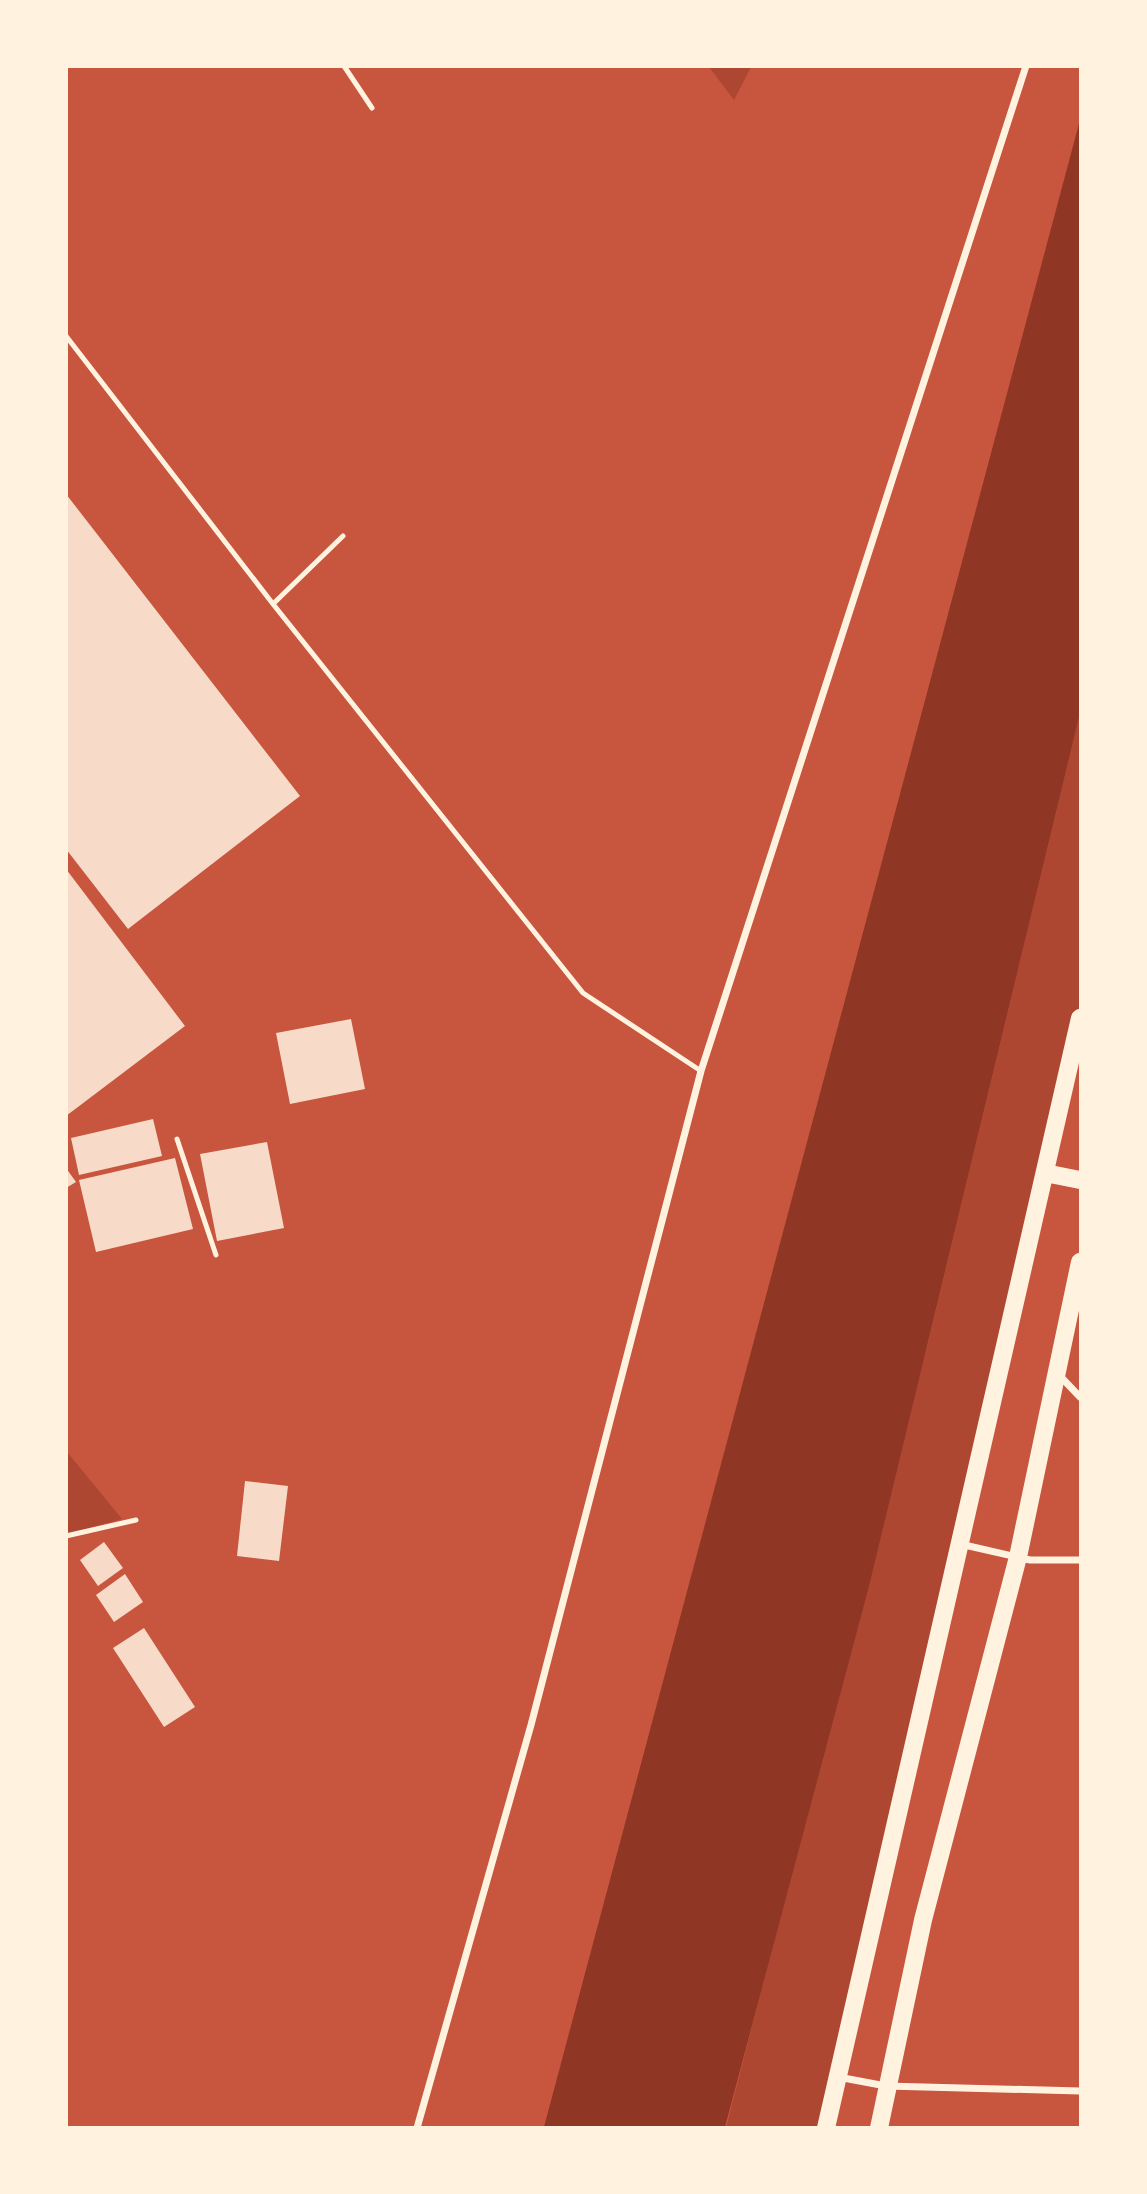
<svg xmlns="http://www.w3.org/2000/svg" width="1147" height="2194" font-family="'Space Grotesk',sans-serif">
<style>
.green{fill:#ae4732}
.water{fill:#8f3625}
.building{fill:#f7dbc8}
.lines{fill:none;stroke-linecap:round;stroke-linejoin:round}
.service{stroke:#fff3e0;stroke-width:5}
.minor{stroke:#fff3e0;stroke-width:7}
.primary{stroke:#fff3e0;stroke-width:18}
</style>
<rect width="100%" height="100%" fill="#c8553d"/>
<path class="green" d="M709 67H751L734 100Z
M1080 713V1018L826 2127 726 2128 928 1343Z
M67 1452 122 1519 67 1534Z"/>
<path class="water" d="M1080 120V713L869 1586 725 2127H544Z"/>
<path class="building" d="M66 494 300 796 128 929 66 849Z
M66 869 185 1026 66 1116Z
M351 1019 365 1089 290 1104 276 1033Z
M153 1119 162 1156 79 1175 71 1138Z
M267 1142 284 1228 217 1241 200 1154Z
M175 1158 193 1229 96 1252 79 1180Z
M66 1168 76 1182 66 1188Z
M245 1481 288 1486 279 1561 237 1556Z
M104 1542 123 1568 98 1586 80 1560Z
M125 1574 143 1602 114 1622 96 1595Z
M144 1628 195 1707 164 1727 113 1648Z"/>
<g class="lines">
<path class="service" d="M344 66 372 108
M66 336 273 604 583 993 701 1071
M273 604 343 536
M177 1139 216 1255
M66 1536 136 1520"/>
<path class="minor" d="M1059 1375 1080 1397
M960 1544 1030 1560H1080
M838 2077 886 2086 1080 2091
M417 2128 531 1725 701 1071 1026 66"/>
<path class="primary" d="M1045 1173 1080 1180
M826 2128 1080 1018
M879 2128 923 1920 1018 1557 1080 1262"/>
</g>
<rect width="1147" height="2194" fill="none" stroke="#fff3e0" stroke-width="136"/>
</svg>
